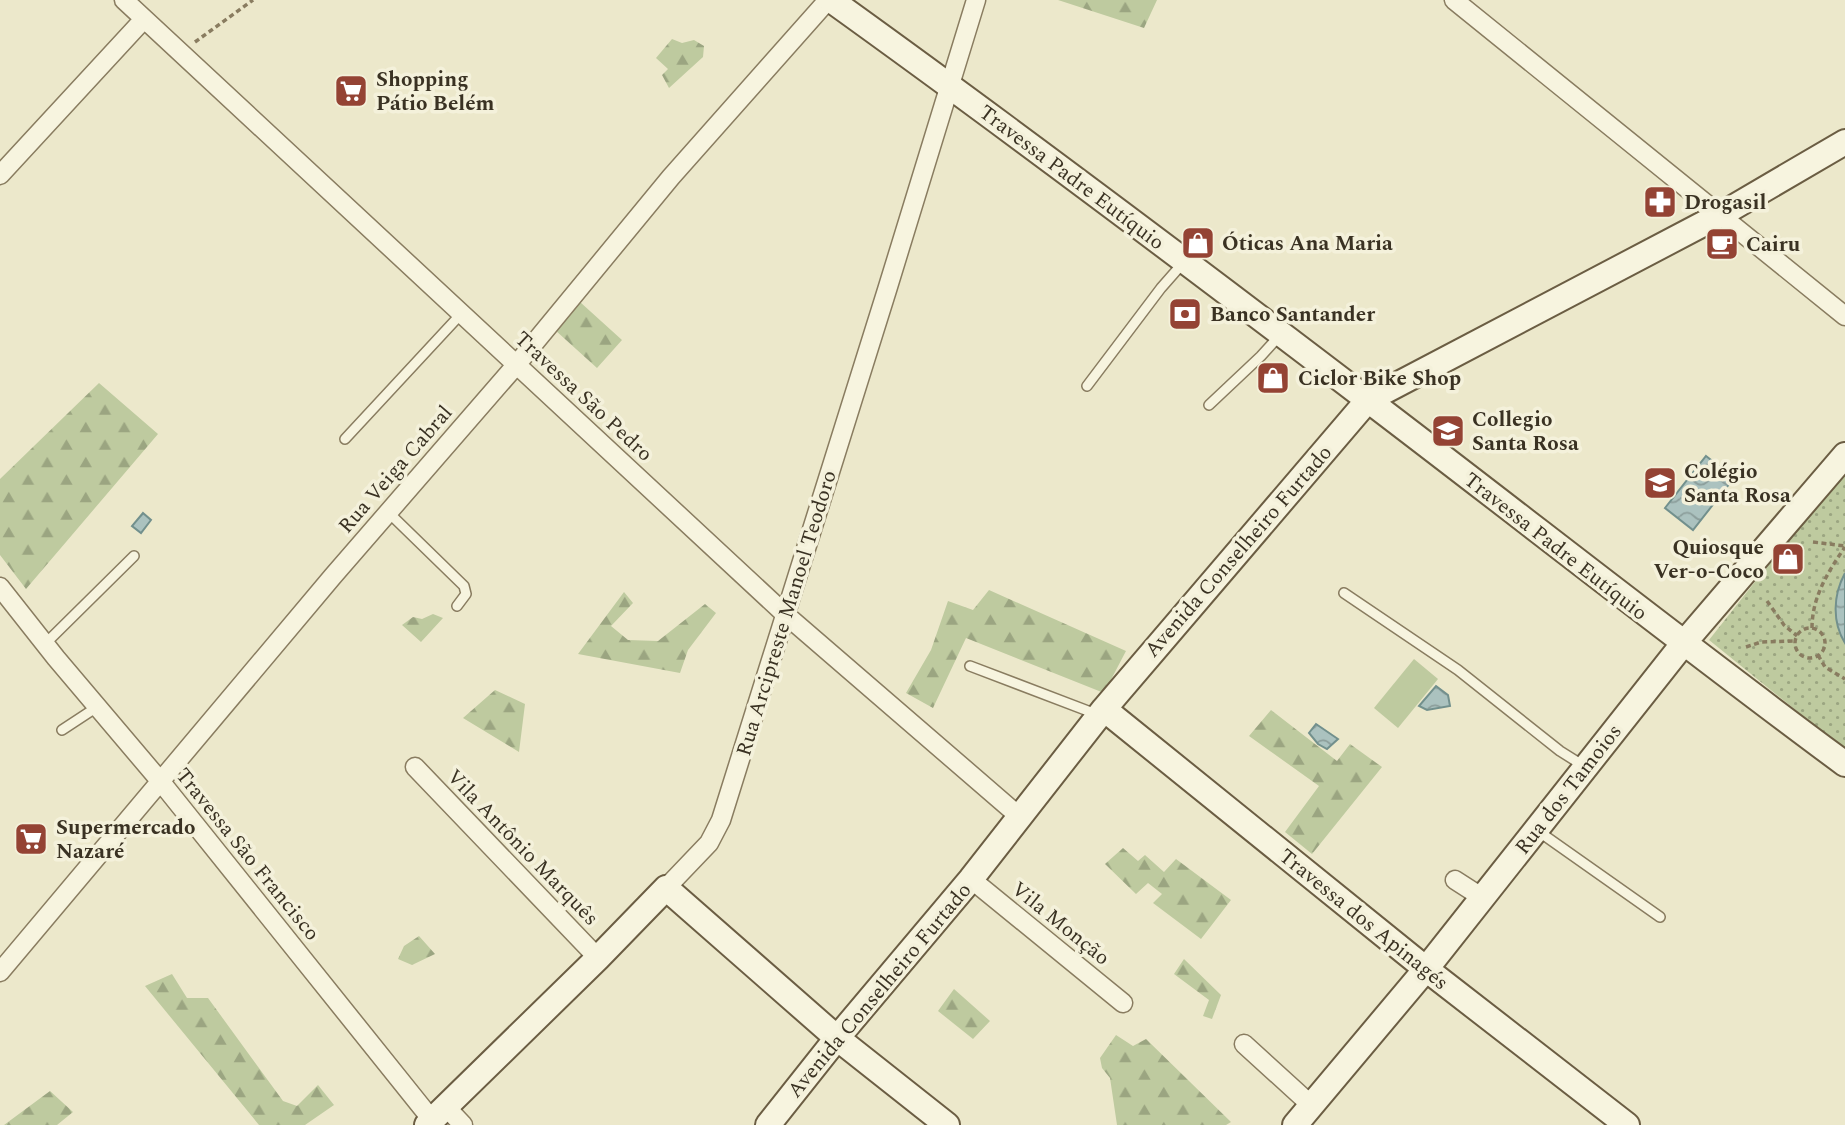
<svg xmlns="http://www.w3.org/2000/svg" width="1845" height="1125" font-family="Spectral,serif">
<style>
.grass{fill:url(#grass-dots)}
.forest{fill:url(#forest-firs)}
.garden{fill:#beca9f}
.water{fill:url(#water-waves);stroke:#72908d;stroke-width:2}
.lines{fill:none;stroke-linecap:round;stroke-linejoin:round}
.lane-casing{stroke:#897c60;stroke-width:12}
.street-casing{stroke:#897c60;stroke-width:21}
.secondary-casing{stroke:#6b5d43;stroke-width:28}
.path{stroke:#897c60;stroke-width:3.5;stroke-dasharray:5 3.5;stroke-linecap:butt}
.lane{stroke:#f7f4df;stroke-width:9}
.street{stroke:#f7f4df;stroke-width:18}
.secondary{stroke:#f7f4df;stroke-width:24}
.labels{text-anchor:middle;stroke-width:7;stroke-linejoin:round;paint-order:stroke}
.poi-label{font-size:21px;font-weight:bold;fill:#3a3223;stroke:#f4f1db;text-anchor:start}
.street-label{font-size:21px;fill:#3a3223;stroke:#f4f1db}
</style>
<defs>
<pattern id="grass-dots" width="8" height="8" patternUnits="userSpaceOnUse" patternTransform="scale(1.75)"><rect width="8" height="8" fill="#beca9f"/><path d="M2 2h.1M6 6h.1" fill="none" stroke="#9ba581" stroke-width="1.8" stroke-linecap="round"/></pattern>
<pattern id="forest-firs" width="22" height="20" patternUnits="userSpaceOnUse" patternTransform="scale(1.75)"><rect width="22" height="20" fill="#beca9f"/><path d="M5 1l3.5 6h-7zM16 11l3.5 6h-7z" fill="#9ba581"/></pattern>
<pattern id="water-waves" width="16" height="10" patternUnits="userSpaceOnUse" patternTransform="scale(1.75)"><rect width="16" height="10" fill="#abc2bf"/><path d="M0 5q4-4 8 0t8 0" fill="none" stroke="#8c9e9b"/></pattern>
</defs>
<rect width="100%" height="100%" fill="#ece8cb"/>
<path class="grass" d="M1845 468V750L1709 640Z"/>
<path class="forest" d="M1058 0H1157L1144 28Z
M672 39 682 43 694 40 704 46 703 57 669 88 662 75 668 69 656 58Z
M580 302 622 340 597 368 555 330Z
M99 383 158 434 26 589 0 555V479Z
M989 590 1126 651 1104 693 966 638 933 708 906 693 931 650 948 601 973 610Z
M624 592 633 603 611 626 628 640 658 641 705 604 716 613 688 650 680 673 578 654Z
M433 614 443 618 421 642 402 625 413 617 422 619Z
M495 690 525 704 519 752 463 718Z
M1271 710 1337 761 1350 744 1382 767 1312 854 1285 832 1319 786 1249 736Z
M1123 848 1138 861 1145 855 1164 872 1176 859 1231 900 1201 939 1153 903 1162 894 1148 883 1136 894 1105 864Z
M419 936 435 954 412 965 398 959 404 946Z
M1184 959 1221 995 1212 1019 1203 1016 1209 1000 1174 974Z
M172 974 187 998H208L283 1101 297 1106 318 1085 334 1105 305 1125H259L145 986Z
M954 989 990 1021 973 1039 938 1011Z
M1116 1035 1133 1046 1146 1039 1231 1122 1226 1125H1117L1110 1078 1102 1068 1100 1058Z
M50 1091 73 1112 57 1125H4Z"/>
<path class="garden" d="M1414 659 1438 679 1398 728 1374 708Z"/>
<path class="water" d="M1706 456 1734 478 1693 530 1665 508Z
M143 513 151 520 141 533 132 526Z
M1845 573V643C1832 622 1833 595 1845 573Z
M1436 686 1448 695 1450 706 1427 710 1419 706Z
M1316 724 1338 739 1327 749 1318 744 1309 733Z"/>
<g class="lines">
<defs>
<path id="lane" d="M1087 386 1161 288 1183 263
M1209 405 1261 356 1280 335
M345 439 461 314
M388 512 464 586 466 594 457 606
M1344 593 1458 670 1560 751 1584 766
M45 644 134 556
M970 666 1096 714
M62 730 97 707
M1538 831 1660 917"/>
<path id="street" d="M124 0 786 615 1020 817
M1454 0 1845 316
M0 175 144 19
M0 587 56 658 161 782 432 1120
M415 767 598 958
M971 879 1123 1003
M1455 880 1483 898
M666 888 709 843 721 820 887 290 976 0
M0 972 333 576 517 364 671 177 828 0
M1244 1044 1311 1105
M446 1107 463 1125"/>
<path id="secondary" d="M831 0C1012 130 1191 265 1368 400 1527 521 1684 645 1845 764
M1104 709 1426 969 1627 1125
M427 1125 598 958 666 888 837 1038 947 1125
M768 1125 837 1038 971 879 1104 709 1368 400 1722 214 1845 142
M1295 1125 1426 969 1683 644 1845 455"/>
</defs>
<use href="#lane" class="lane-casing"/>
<use href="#street" class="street-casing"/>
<use href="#secondary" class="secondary-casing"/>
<path class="path" d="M195 42 253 0
M1813 542 1845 546
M1767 601 1784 625 1797 636
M1812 628C1812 597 1828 572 1845 547
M1795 643a15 15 0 1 1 30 0a15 15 0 1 1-30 0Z
M1746 647 1761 642 1795 641
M1818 655 1825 667 1845 679"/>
<use href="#lane" class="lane"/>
<use href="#street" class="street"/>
<use href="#secondary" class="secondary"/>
</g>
<defs>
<symbol id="supermarket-square" viewBox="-11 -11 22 22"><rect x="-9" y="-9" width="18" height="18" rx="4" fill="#944334" stroke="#f4f1db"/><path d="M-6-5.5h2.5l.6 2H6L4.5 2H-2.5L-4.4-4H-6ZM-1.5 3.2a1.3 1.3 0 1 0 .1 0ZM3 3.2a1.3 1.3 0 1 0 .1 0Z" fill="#fff"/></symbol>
<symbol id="pharmacy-square" viewBox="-11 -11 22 22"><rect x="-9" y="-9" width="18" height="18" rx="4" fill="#944334" stroke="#f4f1db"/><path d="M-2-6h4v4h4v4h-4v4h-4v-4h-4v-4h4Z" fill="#fff"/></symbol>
<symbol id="shop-square" viewBox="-11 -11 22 22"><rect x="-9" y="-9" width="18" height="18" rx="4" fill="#944334" stroke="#f4f1db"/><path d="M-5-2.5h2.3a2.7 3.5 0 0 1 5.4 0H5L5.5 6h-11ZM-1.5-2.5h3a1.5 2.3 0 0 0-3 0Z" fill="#fff"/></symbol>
<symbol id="cafe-square" viewBox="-11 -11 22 22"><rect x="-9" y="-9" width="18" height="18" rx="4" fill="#944334" stroke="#f4f1db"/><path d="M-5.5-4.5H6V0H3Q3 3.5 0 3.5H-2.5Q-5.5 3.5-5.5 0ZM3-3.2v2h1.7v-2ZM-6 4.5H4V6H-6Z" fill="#fff"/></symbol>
<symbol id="bank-square" viewBox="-11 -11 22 22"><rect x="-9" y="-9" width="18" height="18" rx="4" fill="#944334" stroke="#f4f1db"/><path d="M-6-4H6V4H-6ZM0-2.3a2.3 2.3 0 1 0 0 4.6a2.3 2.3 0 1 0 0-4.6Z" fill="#fff"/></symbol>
<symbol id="school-square" viewBox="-11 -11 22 22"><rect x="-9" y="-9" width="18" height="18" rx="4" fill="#944334" stroke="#f4f1db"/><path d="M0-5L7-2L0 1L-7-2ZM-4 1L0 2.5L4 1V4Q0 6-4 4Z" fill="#fff"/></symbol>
</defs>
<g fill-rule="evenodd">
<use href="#supermarket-square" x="332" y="72" width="38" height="38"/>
<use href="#pharmacy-square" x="1641" y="183" width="38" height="38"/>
<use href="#shop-square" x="1179" y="224" width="38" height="38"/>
<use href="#cafe-square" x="1703" y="225" width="38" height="38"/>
<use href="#bank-square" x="1166" y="295" width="38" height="38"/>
<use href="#shop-square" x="1254" y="359" width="38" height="38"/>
<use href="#school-square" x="1429" y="412" width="38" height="38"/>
<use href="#school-square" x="1641" y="464" width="38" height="38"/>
<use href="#shop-square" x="1769" y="540" width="38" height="38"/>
<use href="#supermarket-square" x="12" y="820" width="38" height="38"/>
</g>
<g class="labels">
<g class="poi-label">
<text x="376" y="86">Shopping<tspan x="376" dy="24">Pátio Belém</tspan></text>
<text x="1684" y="209">Drogasil</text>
<text x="1222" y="250">Óticas Ana Maria</text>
<text x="1746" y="251">Cairu</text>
<text x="1210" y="321">Banco Santander</text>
<text x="1298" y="385">Ciclor Bike Shop</text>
<text x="1472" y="426">Collegio<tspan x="1472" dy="24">Santa Rosa</tspan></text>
<text x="1684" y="478">Colégio<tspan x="1684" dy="24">Santa Rosa</tspan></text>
<text x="1764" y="554" text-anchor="end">Quiosque<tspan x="1764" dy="24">Ver-o-Coco</tspan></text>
<text x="56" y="834">Supermercado<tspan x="56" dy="24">Nazaré</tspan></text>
</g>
<g class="street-label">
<text transform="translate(1072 177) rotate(37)" y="7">Travessa Padre Eutíquio</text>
<text transform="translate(584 396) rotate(43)" y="7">Travessa São Pedro</text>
<text transform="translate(395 469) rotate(-49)" y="7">Rua Veiga Cabral</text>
<text transform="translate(1556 546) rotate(38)" y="7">Travessa Padre Eutíquio</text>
<text transform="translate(1238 551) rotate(-49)" y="7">Avenida Conselheiro Furtado</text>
<text transform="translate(786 613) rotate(-73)" y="7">Rua Arcipreste Manoel Teodoro</text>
<text transform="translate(1568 789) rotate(-52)" y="7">Rua dos Tamoios</text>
<text transform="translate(523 847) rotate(46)" y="7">Vila Antônio Marquês</text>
<text transform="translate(248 854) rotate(51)" y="7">Travessa São Francisco</text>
<text transform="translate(1364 919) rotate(39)" y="7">Travessa dos Apinagés</text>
<text transform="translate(1061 923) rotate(39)" y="7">Vila Monção</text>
<text transform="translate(879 990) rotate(-50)" y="7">Avenida Conselheiro Furtado</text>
</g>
</g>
</svg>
